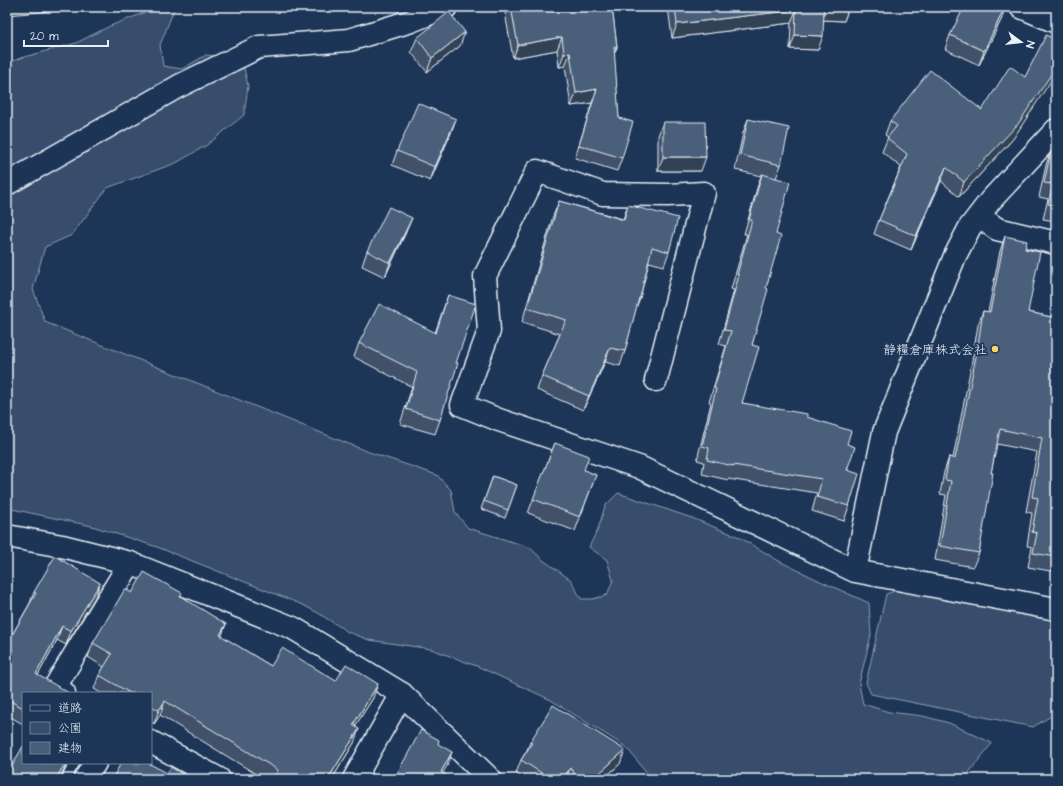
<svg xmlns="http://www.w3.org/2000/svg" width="1063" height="786" font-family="'Architects Daughter','Klee One',sans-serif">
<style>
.green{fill:#374d6c;stroke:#909fb2}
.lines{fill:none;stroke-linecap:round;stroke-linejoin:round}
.street-casing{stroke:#e8f1f8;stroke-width:25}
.secondary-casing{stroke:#e8f1f8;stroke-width:25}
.street{stroke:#1d3557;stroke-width:22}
.secondary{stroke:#1d3557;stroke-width:22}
.wall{fill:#3f5169;stroke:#e8f1f8}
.shaded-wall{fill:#334255;stroke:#e8f1f8}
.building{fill:#495e7a;stroke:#e8f1f8}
.poi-dot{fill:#ffd166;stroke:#1d3557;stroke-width:1.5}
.labels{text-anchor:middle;stroke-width:3.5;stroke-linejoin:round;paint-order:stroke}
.poi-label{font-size:13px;fill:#e8f1f8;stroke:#1d3557;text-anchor:end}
</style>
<rect width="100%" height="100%" fill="#1d3557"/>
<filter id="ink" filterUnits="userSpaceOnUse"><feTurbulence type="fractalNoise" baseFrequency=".025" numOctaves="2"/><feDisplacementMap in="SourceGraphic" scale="8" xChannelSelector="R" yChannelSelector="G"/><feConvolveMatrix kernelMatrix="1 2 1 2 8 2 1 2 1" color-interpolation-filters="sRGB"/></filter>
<g filter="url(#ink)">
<path class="green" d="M159 7H175L160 45 163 66 182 69 206 55 242 59 248 86 244 115 207 145 176 163 107 188 72 235 45 247 33 289 45 322 369 452 437 475 451 490 455 512 468 528 529 547 543 560 571 580 581 599H593L607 595 613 580 607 560 589 547 598 529 605 506 618 493 692 518 739 537 779 561 820 581 869 603 871 635 859 684 863 704 889 712 923 716 949 723 992 743 964 779H652L626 747 551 700 479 667 431 649 369 640 348 632 318 613 303 605 157 547 92 526 7 508V63L24 57 76 43 110 26Z
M898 590 1056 620V713L1033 727 871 694 866 683 886 594Z"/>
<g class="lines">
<defs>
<path id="street" d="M1021 7 1056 22
M7 184 179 86 259 47 349 40 411 21 446 7
M979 216 997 229 1056 243
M656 380 704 193 668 195 603 194 537 171 485 276 489 331 462 405 499 420 639 467 855 571 1056 609
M855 571 884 432 955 256 970 227 990 201 1056 130
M64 693 55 687 130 563
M151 742 219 779
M85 779 95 763
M354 779 402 694"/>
<path id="secondary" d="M7 536 62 546 130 563 293 628 402 694 490 779"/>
</defs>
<use href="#street" class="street-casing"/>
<use href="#secondary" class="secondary-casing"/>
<use href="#street" class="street"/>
<use href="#secondary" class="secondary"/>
</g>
<path class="wall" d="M281 7H314L312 13Z
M504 7H612L617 47 614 54 622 158 617 171 575 158 592 103 571 106 565 66 559 67 557 50 513 58Z
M668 7H849L844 21 823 20 818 50 790 49 791 23 672 38Z
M1002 18 979 65 945 49 950 35Z
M417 38 460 46 427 72 411 52Z
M748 119 781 165 776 178V234L766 288 752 345 742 403 807 417 847 444 849 506 844 521 812 511 817 493 728 479V480L702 474 704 462 697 460 711 403 709 402 726 346 719 344 734 290 731 289 747 234H744L757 188 761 176 735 170 743 133Z
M890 121 1013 139 959 197 941 181 911 250 874 234 879 220 901 167 882 152 888 137 885 135Z
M663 122 701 171H658V136Z
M451 133 430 181 392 165 397 151Z
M1051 151 1056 152V221L1043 219 1048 199 1039 197 1046 165Z
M559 201 623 219 628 205 669 252 664 266 649 262 640 298 636 308 625 351 620 366 605 362 583 410 537 390 542 376 560 334 522 322 553 216Z
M406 232 385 277 362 266 367 251Z
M1005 236 1025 249 1028 312 1056 318V572L1028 567 1032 547 1027 546 1032 513 1026 512 1037 452 997 444 991 473 979 553 973 567 935 560 946 495 940 494 944 472 949 457 953 458 971 366 978 325 983 311 988 312 1000 251Z
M448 295 456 363 440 420 435 434 400 424 412 387 354 357 359 343 435 333Z
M555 443 584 470 596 475 575 531 528 513Z
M493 476 517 485 505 518 481 509Z
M100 583 95 597 66 645 57 640 38 675 23 693V724L7 715V644L30 603 34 592Z
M132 593 180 597 221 636 271 666 336 681 373 698 355 726 354 743 332 779H264L160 715 154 724 151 722V693H101L94 689 99 675 104 667 88 657 93 643Z
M530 742 620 764 603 779H525L516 773 521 760 527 750Z
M23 763H69L63 774 11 768Z"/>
<path class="shaded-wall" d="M7 7H86L85 8 7 15Z
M824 7H849L844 21 822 20Z
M1005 7 1002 18 979 65 984 51Z
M796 10 791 23 672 38 677 24Z
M465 32 460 46 427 72 432 58Z
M795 35 823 36 818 50 790 49Z
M562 37 557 50 513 58 518 45Z
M614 47H617L612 60Z
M570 53 565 66 559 67 564 54Z
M1056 67V73L1013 139 959 197 964 182Z
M597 89 592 103 571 106 576 93Z
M456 119 451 133 430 181 435 167Z
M663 157H706L701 171H658Z
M946 167 941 181 911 250 916 236Z
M412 218 406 232 385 277 390 263Z
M610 348 605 362 583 410 589 396Z
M100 583 95 597 66 645 71 631Z
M226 624 221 638 220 635Z
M62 626 57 640 31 688 36 674Z
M378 684 373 698 347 739 353 725Z
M165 701 160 715 154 724 159 710Z
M359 729 354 743 332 779H328Z
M625 750 620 764 603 779H593Z
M452 752 447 766 439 779 441 772Z
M65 763H66L62 773 59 779H56Z
M67 763H69L63 774Z
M570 768 566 779H563Z"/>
<path class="building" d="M511 7H612L617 47H614L619 118 633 122 622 158 579 145 597 89 576 93 570 53 564 54 562 37 518 45Z
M675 7H826V8L824 7 823 36 795 35 796 10 677 24Z
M964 7H1005L984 51 950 35Z
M449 12 465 32 432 58 417 38Z
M1046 35 1056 40V67L1018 124 964 182 946 167 916 236 879 220 907 154 887 138 897 126 890 121 930 70 982 110 1010 66 1025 77Z
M418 103 456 119 435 167 397 151Z
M748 119 789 128 781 165 740 155Z
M663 122H705L706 157H663Z
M1051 151 1056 152V206L1048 204 1053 184 1044 183Z
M762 174 790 182 776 234 781 236 766 288 768 289 752 345 759 347 742 403 807 414V417L851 431 847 444 855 447 847 470 859 474 849 506 817 497 822 479 733 465V466L707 460 709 448 702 446 716 389 714 388 731 331 724 330 739 275H737L752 220H749Z
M559 201 624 220 628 205 678 218 669 252 652 247 640 298H639L625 351 610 348 589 396 542 376 566 320 527 308Z
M389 207 412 218 390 263 367 251Z
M1005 236 1027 241 1025 249 1040 252 1028 312 1056 318V557L1033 553 1037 533 1032 532 1038 498 1032 497 1042 438 1000 429 991 473H993L979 553 940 546 951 481 945 480 949 457 955 459 977 352 983 311 990 312Z
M448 295 476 304 456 363H458L440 420 406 409 417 372 359 343 379 304 436 333Z
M555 443 589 456 584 470 596 475 580 517 533 499Z
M493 476 517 485 508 510 484 501Z
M55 556 100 583 71 631 62 626 36 674 69 693H23V708L7 699V644L36 593 34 592Z
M144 572 182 593 180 596 226 624 220 635 271 666 282 648 336 681 346 664 378 684 353 725 359 729 328 779H281L275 775 278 770 165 701 159 710 151 706V693H130L99 675 112 654 93 643 125 589 132 593Z
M553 705 625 750 593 779H579L570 768 563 779H551L521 760 532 743 530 742Z
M421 730 439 740 438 744 452 752 441 772 453 779H394Z
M23 746V763H65L56 779H7V766L11 768Z
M121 763H148L167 773 171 767 190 779H112Z"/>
</g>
<circle class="poi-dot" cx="995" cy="349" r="4"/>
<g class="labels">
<g class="poi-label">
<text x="987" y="354">静糧倉庫株式会社</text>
</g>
</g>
<rect width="1063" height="786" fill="none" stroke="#1d3557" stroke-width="24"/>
<rect x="12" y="12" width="1039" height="762" fill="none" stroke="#e8f1f8" stroke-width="1.5" filter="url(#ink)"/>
<rect x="22" y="692" width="130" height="72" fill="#1d3557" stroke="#6e8097"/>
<rect x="30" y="705" width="20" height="6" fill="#1d3557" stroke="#6e8097"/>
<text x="58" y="712" font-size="12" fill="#e8f1f8">道路</text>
<rect x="30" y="722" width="20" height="12" fill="#374d6c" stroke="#6e8097"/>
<text x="58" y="732" font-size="12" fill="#e8f1f8">公園</text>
<rect x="30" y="742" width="20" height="12" fill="#495e7a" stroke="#6e8097"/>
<text x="58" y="752" font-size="12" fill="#e8f1f8">建物</text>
<g transform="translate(1021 42) rotate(105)" stroke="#1d3557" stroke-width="3" paint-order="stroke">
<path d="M0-3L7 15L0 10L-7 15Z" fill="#e8f1f8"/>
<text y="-6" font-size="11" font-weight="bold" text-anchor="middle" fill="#e8f1f8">N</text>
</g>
<path d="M24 40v6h84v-6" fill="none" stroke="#e8f1f8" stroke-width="2"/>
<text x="30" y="40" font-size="12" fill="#e8f1f8" stroke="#1d3557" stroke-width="3" paint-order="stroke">20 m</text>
</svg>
